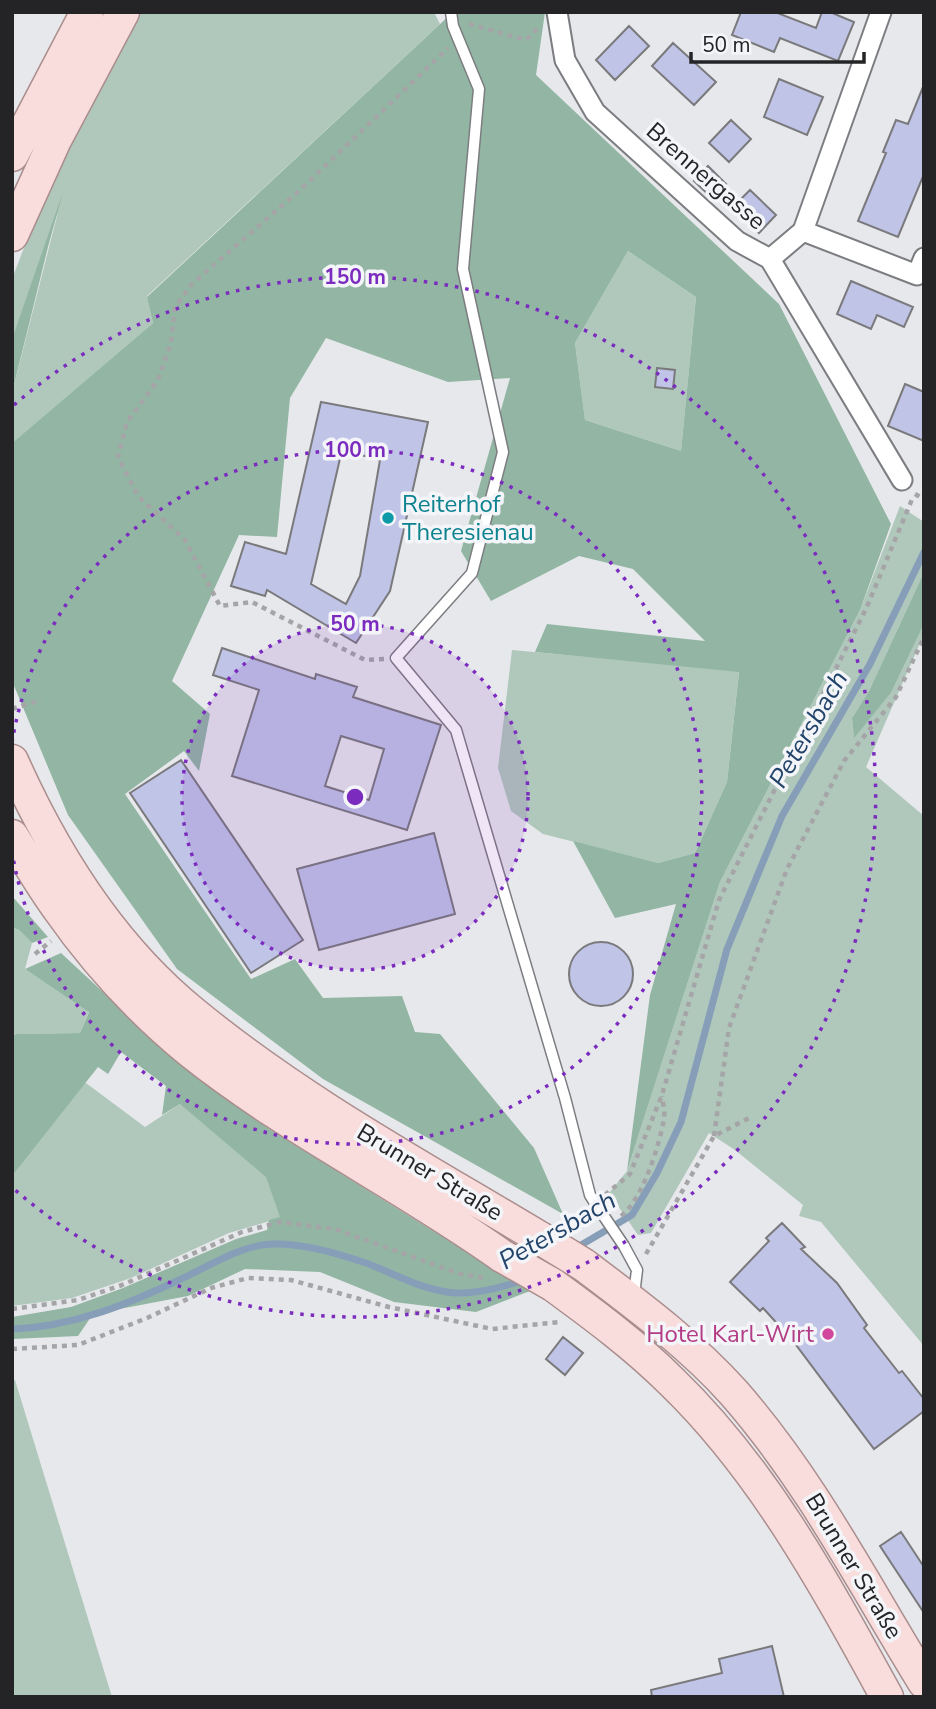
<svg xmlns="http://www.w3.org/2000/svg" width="936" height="1709" font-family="'Nunito Sans',sans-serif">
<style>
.green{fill:#b0c8bb}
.forest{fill:#92b6a3;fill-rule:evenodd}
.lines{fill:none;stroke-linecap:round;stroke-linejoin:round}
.stream{stroke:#879eb9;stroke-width:7}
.building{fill:#c0c4e6;stroke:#7a7a7d;stroke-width:2;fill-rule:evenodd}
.lane-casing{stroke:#7c7d80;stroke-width:13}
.street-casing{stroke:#7c7d80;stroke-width:23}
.primary-casing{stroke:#ab8d8d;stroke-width:35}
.path{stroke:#a5a5a8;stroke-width:4.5;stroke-dasharray:5 5;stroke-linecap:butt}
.lane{stroke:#fff;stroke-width:10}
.street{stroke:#fff;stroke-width:19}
.primary{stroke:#f8dddc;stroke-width:32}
.lane-bridge-casing{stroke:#7c7d80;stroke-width:13;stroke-linecap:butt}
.primary-bridge-casing{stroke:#ab8d8d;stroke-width:35;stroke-linecap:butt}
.lane-bridge{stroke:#fff;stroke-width:10}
.primary-bridge{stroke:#f8dddc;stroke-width:32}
.ring{fill:none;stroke:#7b2cbf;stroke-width:3.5;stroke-dasharray:3.5 7}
.culture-dot{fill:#0f9aa8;stroke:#f4f5f9;stroke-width:2.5}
.hotel-dot{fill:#d1479c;stroke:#f4f5f9;stroke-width:2.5}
.labels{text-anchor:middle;stroke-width:7;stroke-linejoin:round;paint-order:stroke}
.street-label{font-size:24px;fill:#242426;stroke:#f4f5f9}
.culture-label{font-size:24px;fill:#0d838f;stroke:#f4f5f9;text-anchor:start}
.hotel-label{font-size:24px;fill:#b23c85;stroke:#f4f5f9;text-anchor:end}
.water-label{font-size:26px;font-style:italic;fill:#22446b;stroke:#f4f5f9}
.centre{fill:#7b2cbf;stroke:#f4f5f9;stroke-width:3.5}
.ring-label{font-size:21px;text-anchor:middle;font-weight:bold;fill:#7b2cbf;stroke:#f4f5f9;stroke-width:7;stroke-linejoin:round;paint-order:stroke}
</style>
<rect width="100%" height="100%" fill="#e7e8eb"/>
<path class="green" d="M140 12H434L440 24 147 296 153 323 12 443V393L58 212 12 339V279L53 172Z
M628 251 696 297 681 451 585 420 575 343Z
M900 506 924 522V572L869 691 852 718 854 737 891 693 924 624V634L866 767 924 816V1346L821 1222 799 1216 803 1205 735 1150 709 1133 651 1233 638 1235 609 1193 627 1171 720 882 860 610Z
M512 650 739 671 727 782 695 853 658 863 543 834 511 811 498 768Z
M12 927 19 930 32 943 25 969 89 1011 80 1033 16 1034 12 1036Z
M86 1083 145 1127 180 1104 342 1190 280 1218 229 1233 131 1278 72 1298 12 1306V1132Z
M12 1380H15L112 1697H12Z"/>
<path class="forest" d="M453 12H545L536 75 779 304 891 524 860 610 720 882 627 1171 650 995 676 904 615 918 573 841 658 863 695 853 727 782 739 672 535 652 547 624 705 641 633 569 579 556 491 601 461 551 510 378 448 382 326 338 290 398 277 537 239 535 172 681 210 714 199 771 184 751 125 794 251 979 295 959 323 998 402 996 415 1032 440 1034 534 1148 563 1214 323 1079 177 969 68 815 12 681V443L153 323 147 297ZM628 251 696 297 681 451 585 420 575 343Z
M63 192 48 247 12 393V339Z
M924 572V624L891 693 854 738 852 718 869 691Z
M12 896 48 937 32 943 19 930 12 927Z
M61 953 186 1069 269 1129 530 1291 476 1312 394 1302 320 1272 245 1269 188 1296 93 1314 78 1336 12 1339V1317L71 1307 123 1288 236 1239 267 1230 269 1220 280 1217 266 1177 180 1104 162 1115 166 1086 121 1052 108 1074 98 1067 12 1176V1036L16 1034 80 1033 89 1012 25 969Z"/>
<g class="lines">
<path class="stream" d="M576 1248 632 1215 657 1173 681 1122 727 949 782 816 870 664 924 552
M12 1329C71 1327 126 1305 179 1280 208 1267 240 1245 273 1244 301 1243 340 1254 366 1263 396 1274 423 1291 456 1293 479 1294 503 1287 524 1280"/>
</g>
<path class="building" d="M741 12H775L816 28 822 12H830L854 22 838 61 780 38 774 52 732 35Z
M629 26 649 46 615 80 596 60Z
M673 43 716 82 694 105 652 66Z
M779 79 823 97 807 135 764 117Z
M923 87 924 174 898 237 858 221 886 153 883 152 896 120 908 124Z
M731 120 751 139 729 162 709 143Z
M708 166 726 184 712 198 694 181Z
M750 190 776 215 759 233 733 207Z
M851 281 913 307 904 327 877 315 871 329 837 314Z
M657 368 675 370 673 389 655 387Z
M905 384 924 392V441L888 426Z
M321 402 428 422 390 591 356 643 267 590 265 596 231 586 245 542 286 554ZM342 450 380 460 360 576 346 604 311 584Z
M222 648 315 679 316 674 357 687 353 697 441 725 407 830 232 776 259 690 213 675ZM341 736 384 749 369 800 325 786Z
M181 760 303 940 251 973 130 793Z
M434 833 455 914 319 950 297 869Z
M569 974a32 32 0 1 1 64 0a32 32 0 1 1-64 0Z
M782 1223 805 1247 801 1249 837 1283 867 1325 864 1328 899 1373 902 1371 924 1399V1411L874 1449 793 1341 763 1308 760 1311 730 1282 769 1241 766 1238Z
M563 1337 583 1353 565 1375 546 1359Z
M901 1532 924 1567V1613L880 1546Z
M772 1646 784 1697H652L651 1690 722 1673 719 1659Z"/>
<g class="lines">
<defs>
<path id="lane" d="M451 12 453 26 479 89 463 269 503 452 472 573 396 658 456 730 565 1098 590 1195 595 1203
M624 1246 637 1270 634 1295"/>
<path id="street" d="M557 12 565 60 595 112 737 241 770 259 902 480
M803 231 917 275 924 258
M770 259 803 231 881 12"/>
<path id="primary" d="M12 155 87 12
M12 235 55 140 123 12
M12 761C54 855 113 948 193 1013 300 1101 422 1167 540 1238
M12 836C27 860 41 885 58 908 95 961 141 1011 191 1052 289 1130 401 1184 502 1256
M584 1265C637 1305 690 1344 734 1393 811 1481 863 1583 924 1682
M553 1285C594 1315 636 1346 672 1382 764 1471 826 1586 887 1697"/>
</defs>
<use href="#lane" class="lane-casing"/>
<use href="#street" class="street-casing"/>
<use href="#primary" class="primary-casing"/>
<path class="path" d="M469 24 526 40 540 26
M915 494 924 499
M384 659 365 660 252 602 220 606 185 540 138 496 118 457 127 422 158 380 171 343 175 307 192 284 301 189 448 48
M12 709 41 700
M35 954 51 941
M714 1136 729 1028 787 869 844 761 896 697 924 637
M605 1195 630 1174 662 1095 719 900 866 609 913 497
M621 1216C643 1199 659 1146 664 1119 665 1111 663 1103 662 1096
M646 1254 714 1136 751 1117
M12 1309 78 1300 122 1285 242 1232 280 1222 335 1229 460 1274 485 1278
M12 1349 78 1345 147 1318 211 1288 248 1278 291 1280 389 1307 492 1329 559 1322"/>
<use href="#lane" class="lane"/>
<use href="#street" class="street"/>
<use href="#primary" class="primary"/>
<defs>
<path id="lane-bridge" d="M595 1203 624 1246"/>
<path id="primary-bridge" d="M540 1238 584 1265
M502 1256 553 1285"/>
</defs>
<use href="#lane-bridge" class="lane-bridge-casing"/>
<use href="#primary-bridge" class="primary-bridge-casing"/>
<use href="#lane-bridge" class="lane-bridge"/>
<use href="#primary-bridge" class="primary-bridge"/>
</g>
<circle cx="355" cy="797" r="173" fill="#7b2cbf" fill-opacity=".12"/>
<g class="ring">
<circle cx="355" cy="797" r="173"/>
<path d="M12 743A347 347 0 1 1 12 851"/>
<path d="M14 405A520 520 0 1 1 14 1189"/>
</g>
<circle class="culture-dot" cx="388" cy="518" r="7"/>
<circle class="hotel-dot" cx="828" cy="1334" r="7"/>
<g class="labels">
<g class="street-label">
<text transform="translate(706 176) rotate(41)" y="8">Brennergasse</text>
<text transform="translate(430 1172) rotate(31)" y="8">Brunner Straße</text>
<text transform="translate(854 1566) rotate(59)" y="8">Brunner Straße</text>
</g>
<g class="culture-label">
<text x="402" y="512">Reiterhof<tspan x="402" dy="28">Theresienau</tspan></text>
</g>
<g class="hotel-label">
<text x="814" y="1342">Hotel Karl-Wirt</text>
</g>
<g class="water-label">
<text transform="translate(808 729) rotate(-60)" y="9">Petersbach</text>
<text transform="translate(557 1230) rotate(-30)" y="9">Petersbach</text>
</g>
</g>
<circle cx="355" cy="797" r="10" class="centre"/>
<g class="ring-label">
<text x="355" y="284">150 m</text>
<text x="355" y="457">100 m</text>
<text x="355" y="631">50 m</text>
</g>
<rect width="936" height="1709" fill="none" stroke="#242426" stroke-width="28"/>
<path d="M691 52v10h173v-10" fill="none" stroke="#242426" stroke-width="3.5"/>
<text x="702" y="52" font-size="21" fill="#242426" stroke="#f4f5f9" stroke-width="5" paint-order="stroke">50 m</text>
</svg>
